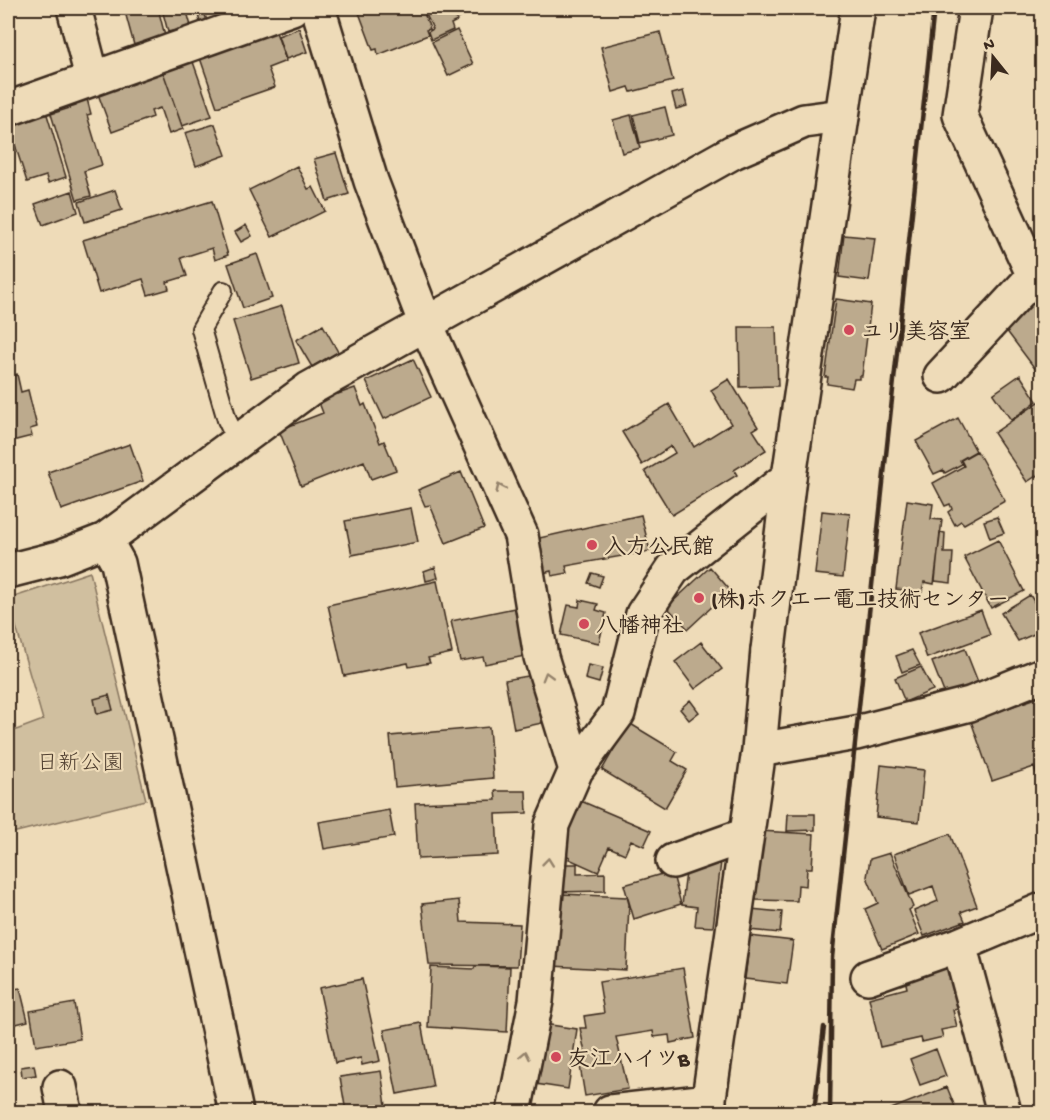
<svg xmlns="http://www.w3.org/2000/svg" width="1050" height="1120" font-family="'Gochi Hand','Klee One',sans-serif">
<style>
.green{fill:#d0bf9f;stroke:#86745e;stroke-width:1.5}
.building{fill:#bcaa8d;stroke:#3b2a1e;stroke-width:1.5}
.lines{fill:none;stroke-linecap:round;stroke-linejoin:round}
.lane-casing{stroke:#3b2a1e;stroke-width:22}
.street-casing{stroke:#3b2a1e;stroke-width:38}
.secondary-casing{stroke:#3b2a1e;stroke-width:38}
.lane{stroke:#eedbb8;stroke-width:18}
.street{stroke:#eedbb8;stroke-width:33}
.secondary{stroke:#eedbb8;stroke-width:33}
.rail{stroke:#3b2a1e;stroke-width:4.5}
.oneway{stroke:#94826b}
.poi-dot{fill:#d1495b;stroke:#eedbb8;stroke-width:2}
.labels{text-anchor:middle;stroke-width:4.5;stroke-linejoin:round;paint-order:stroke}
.poi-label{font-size:22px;font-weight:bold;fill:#3b2a1e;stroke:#eedbb8;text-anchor:start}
.park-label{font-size:22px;fill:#514031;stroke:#eedbb8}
</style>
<rect width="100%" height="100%" fill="#eedbb8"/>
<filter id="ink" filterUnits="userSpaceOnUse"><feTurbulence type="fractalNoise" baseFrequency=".0167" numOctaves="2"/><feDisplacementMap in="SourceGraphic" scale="12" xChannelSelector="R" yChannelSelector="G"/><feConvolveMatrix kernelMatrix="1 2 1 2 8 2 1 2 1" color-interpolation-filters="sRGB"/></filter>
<g filter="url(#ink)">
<path class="green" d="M90 572 146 800 8 834V733L43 720 8 599Z"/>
<path class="building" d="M124 8H158L165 36 134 45Z
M186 8 191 26 168 32 162 9Z
M188 8H203L207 21 200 22 196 8 189 10Z
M365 8H422L430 29 426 30 428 35 378 55 377 49 373 50 358 10Z
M423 8H451L457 21 451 24 453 30 431 40 428 32 433 29Z
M452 8H482L457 19Z
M299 28 307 52 286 59 278 36Z
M457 30 473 64 448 76 432 42Z
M276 32 286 61 268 68 275 87 217 107 200 58Z
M660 32 673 81 631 92 629 87 613 92 601 47Z
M192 59 212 116 182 126 162 69Z
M162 69 183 129 169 134 160 108 151 111 153 117 112 132 98 94Z
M683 91 687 106 676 109 672 94Z
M86 95 91 114 87 115 102 165 84 171 91 196 77 200 51 114 76 106 74 98Z
M665 107 672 135 640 143 633 115Z
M45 108 66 177 48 183 46 176 27 182 8 123Z
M631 115 640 148 622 153 613 120Z
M215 124 226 155 196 166 185 133Z
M336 153 349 194 327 201 314 159Z
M297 166 308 189 313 187 325 211 272 237 249 190Z
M115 190 122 210 85 222 79 202Z
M72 191 78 212 43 225 35 204Z
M212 201 228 255 215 260 212 248 181 258 187 276 167 282 169 289 148 295 143 279 99 293 83 240Z
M246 225 252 236 241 242 235 232Z
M844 235 875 238 869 281 839 277Z
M257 254 272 298 243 308 228 264Z
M1042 292V378L1003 326Z
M836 299 871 304 862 376H859V379H854L852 388 827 384 828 377H825Z
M282 306 299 363 251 378 233 321Z
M323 325 338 352 312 367 296 340Z
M739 327H776L778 386 740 387Z
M413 359 431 397 384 419 366 381Z
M17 374 21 392 28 390 37 427 30 429 32 436 12 441 10 435 8 436V377Z
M1020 375 1037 401 1011 420 993 394Z
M729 379 758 427 753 430 766 450 734 470 737 475 672 515 645 471 675 453 671 446 642 465 622 432 669 404 694 447 731 424 711 390Z
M355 388 362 406 365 404 380 443 384 441 396 470 371 479 364 461 301 486 279 430 323 413 318 400 336 390 338 394Z
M1042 400V472L1027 482 994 433Z
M958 418 976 451 960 460 962 464 945 473 943 470 934 474 916 441Z
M130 444 143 481 61 510 48 472Z
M977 451 1005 501 964 524 961 521 955 525 948 512 952 509 950 504 945 506 933 483 964 466 961 460Z
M461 472 484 528 446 543 430 505 425 506 418 490Z
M907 500 933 504 931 519 942 520 934 584 924 582 922 592 896 589Z
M411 508 418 542 352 555 345 521Z
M822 511 850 514 843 577 815 574Z
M641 515 650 551 566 566 568 573 552 576 551 571 543 573 535 539Z
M997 517 1004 533 990 538 984 521Z
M940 532 945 533 944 553H953L951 583 935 581Z
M998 540 1024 591 991 608 964 557Z
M435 567 438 578 426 581 424 571Z
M710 567 730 590 688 629 667 607Z
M592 573 603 576 599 587 588 583Z
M437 581 452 653 428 658 430 663 409 667 408 663 344 676 328 605Z
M1030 595 1042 615V627L1034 634 1018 641 1001 613Z
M580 600 598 604 596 610 606 613 599 643 561 635 568 605 579 607Z
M520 607 530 655 485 664 483 657 460 661 451 621Z
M981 610 990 635 927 658 918 633Z
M701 642 722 669 695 689 675 662Z
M965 649 980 687 947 700 932 662Z
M912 650 920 665 902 672 896 656Z
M588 665 603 668 599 683 585 679Z
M921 667 933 690 905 702 895 678Z
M533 675 542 723 514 729 505 680Z
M109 695 113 710 97 714 94 699Z
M1042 696V784L1040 785 1034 767 992 781 971 721Z
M690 700 699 712 689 720 680 709Z
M629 723 677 752 672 761 687 770 665 808 602 770Z
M489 727 493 778 395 787 390 736Z
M881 765 924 770 919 822 876 817Z
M495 791H526L527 813 496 814 498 855 418 859 415 803 496 800Z
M581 801 651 831 644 846 631 840 625 854 609 847 598 872 569 859 570 857 559 852Z
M389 810 394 837 324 849 319 822Z
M788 814H815V830L787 831Z
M759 831 814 834 812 868H807L806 886 798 885 797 901 756 900Z
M950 834 977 906 961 912 965 921 924 936 914 911 938 901 933 886 909 895 894 854Z
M890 853 913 907 909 910 919 934 882 949 865 909 878 903 867 877 870 859Z
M721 862 713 927 695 926 697 907 682 905 687 864Z
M555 864H577V874L605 873V891L555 892Z
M672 871 681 904 634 919 624 885Z
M562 894 627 897 629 904 626 970 552 966 555 922 561 923Z
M459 900 461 922 520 924 517 966 429 965 422 904Z
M751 909 782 912 780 933 749 930Z
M750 936 793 941 787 984 745 979Z
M948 964 958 1009 953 1010 957 1027 941 1030 943 1037 922 1042 921 1038 880 1047 869 998 907 988 904 975Z
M475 966 510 967 507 1032 428 1027 431 967 474 969Z
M683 968 695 1038 670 1043 669 1035 654 1037 653 1031 616 1037 628 1089 585 1096 578 1054 585 1053 580 1028H586L584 1016 604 1013 599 982Z
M8 971H10L14 989 20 988 28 1021 8 1026Z
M362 979 380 1061 362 1065 361 1058 335 1063 319 988Z
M74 1003 80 1039 36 1046 30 1011Z
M421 1023 433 1087 397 1094 384 1030Z
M544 1024 577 1029 568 1089 536 1084Z
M936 1049 946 1076 920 1085 910 1059Z
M34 1065 36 1075 22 1077 21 1067Z
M381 1071 387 1112H346L340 1077Z
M947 1087 957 1112H893L891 1109Z"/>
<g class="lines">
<defs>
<path id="lane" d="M223 291 201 329 227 420 237 441"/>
<path id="street" d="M74 8 92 77
M318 8 371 181 425 322 521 535 541 657 576 770 552 825 536 1001 514 1112
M8 109 292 8
M941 376 1034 276 960 115 976 8
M105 540 118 563 236 1112
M8 571 59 558 105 540 309 389 733 152 804 121 842 116
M759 750 856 733 970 704 1042 675
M576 770 618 713 643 614 673 569 789 477
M673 861 746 835
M868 977 959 945
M60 1087 65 1112
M610 1112 709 1101
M707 1112 759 750 768 650
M1004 1112 959 945 1042 910"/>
<path id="secondary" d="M768 650 789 477 858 8"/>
</defs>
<use href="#lane" class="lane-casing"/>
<use href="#street" class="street-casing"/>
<use href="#secondary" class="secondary-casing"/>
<use href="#lane" class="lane"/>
<use href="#street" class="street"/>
<use href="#secondary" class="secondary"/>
<path class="rail" d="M814 1112 824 1027
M830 1112 832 958 934 8"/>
</g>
<defs><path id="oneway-chevron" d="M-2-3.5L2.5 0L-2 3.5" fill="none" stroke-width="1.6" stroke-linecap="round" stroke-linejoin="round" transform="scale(1.5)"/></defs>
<g class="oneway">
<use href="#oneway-chevron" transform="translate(500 488) rotate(-114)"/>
<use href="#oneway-chevron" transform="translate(547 676) rotate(-106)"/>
<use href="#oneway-chevron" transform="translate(548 862) rotate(-84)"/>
<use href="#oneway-chevron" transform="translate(525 1055) rotate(-79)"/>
</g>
</g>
<g class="poi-dot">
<circle cx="849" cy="330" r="6"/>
<circle cx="592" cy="545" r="6"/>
<circle cx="699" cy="598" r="6"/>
<circle cx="584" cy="624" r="6"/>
<circle cx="556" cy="1057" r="6"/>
</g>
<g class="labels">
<g class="poi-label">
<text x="861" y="338">ユリ美容室</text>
<text x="604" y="553">入方公民館</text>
<text x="711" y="606">(株)ホクエー電工技術センター</text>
<text x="596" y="632">八幡神社</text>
<text x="568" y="1065">友江ハイツB</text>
</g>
<g class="park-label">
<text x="80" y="769">日新公園</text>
</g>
</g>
<rect width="1050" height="1120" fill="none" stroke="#eedbb8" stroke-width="30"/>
<rect x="15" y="15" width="1020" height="1090" fill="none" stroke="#3b2a1e" stroke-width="2" filter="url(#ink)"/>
<g transform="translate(993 57) rotate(342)" stroke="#eedbb8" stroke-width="4.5" paint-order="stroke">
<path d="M0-4.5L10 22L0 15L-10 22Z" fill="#3b2a1e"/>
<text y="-9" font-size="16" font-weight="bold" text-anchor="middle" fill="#3b2a1e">N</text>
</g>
</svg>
